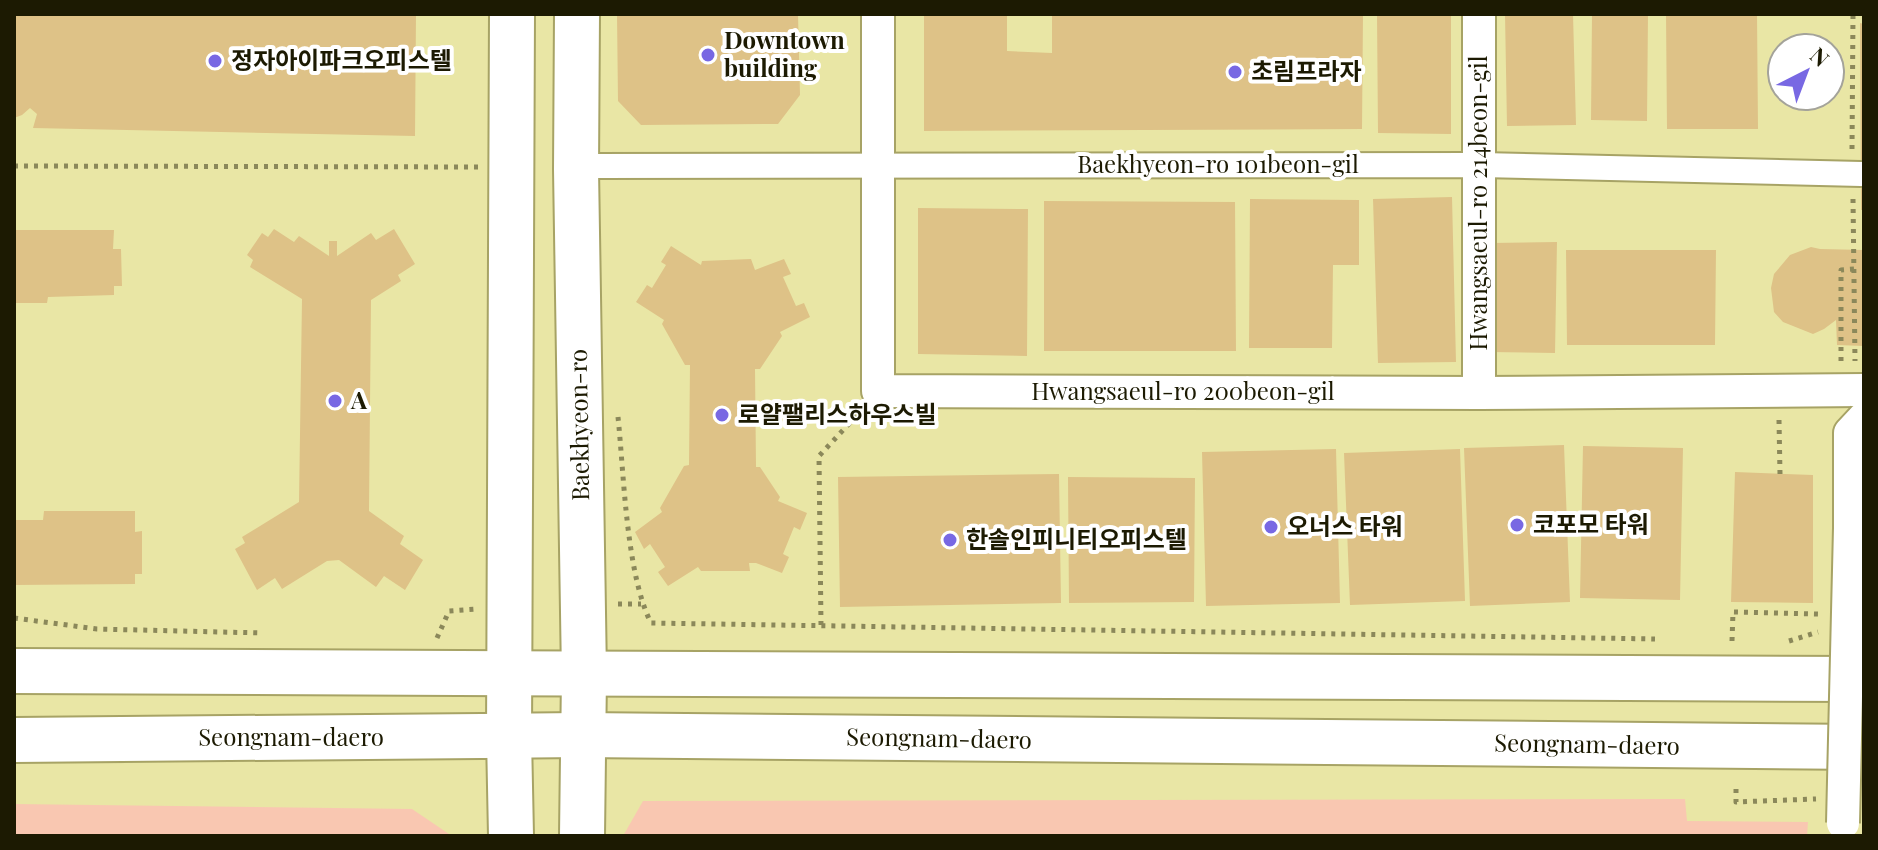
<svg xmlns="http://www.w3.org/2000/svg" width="1878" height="850" font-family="'Playfair Display','Noto Sans KR',serif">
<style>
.green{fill:#f9c7b1}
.building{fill:#dec287}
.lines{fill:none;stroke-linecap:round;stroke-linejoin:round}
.pedestrian-casing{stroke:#a7a365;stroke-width:28}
.minor-casing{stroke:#a7a365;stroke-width:36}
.secondary-casing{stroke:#a7a365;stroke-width:48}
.primary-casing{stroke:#a7a365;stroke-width:48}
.path{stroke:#8b885a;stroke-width:5;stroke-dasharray:4 6;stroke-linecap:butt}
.pedestrian{stroke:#fff;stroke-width:24}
.minor{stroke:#fff;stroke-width:32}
.secondary{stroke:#fff;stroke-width:44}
.primary{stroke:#fff;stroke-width:44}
.minor-bridge-casing{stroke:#a7a365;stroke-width:36;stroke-linecap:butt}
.minor-bridge{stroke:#fff;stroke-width:32}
.poi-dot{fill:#7868e3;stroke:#fff;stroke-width:3}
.labels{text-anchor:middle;stroke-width:8;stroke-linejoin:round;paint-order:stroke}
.poi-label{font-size:24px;font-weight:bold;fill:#1c1a02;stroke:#fff;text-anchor:start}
.street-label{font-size:24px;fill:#1c1a02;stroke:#fff}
</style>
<rect width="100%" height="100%" fill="#e9e6a5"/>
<path class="green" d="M1685 799 1687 821 1808 822 1807 836H623L643 801Z
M14 804 412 809 452 836H14Z"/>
<path class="building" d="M14 14H416L415 136 33 128 37 114 30 108 22 115 14 118Z
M617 14H798L800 95 778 124 641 125 618 101Z
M924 14H1007V51L1052 53V14H1363L1362 129 924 131Z
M1377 14H1451V134L1378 133Z
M1505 14H1573L1576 125 1507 126Z
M1592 14H1648L1647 121 1591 120Z
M1666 14H1757L1758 129H1667Z
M1860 23 1864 24V210H1861Z
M1452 197 1456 362 1378 363 1373 199Z
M1250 199 1359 200V265H1333L1332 348H1249Z
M1044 201 1235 202 1236 351H1044Z
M918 208 1028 209 1027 356 918 354Z
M274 229 294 242 299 236 329 256V241H337V256L371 233 376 240 394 229 415 264 398 275 401 281 371 300 369 511 404 536 400 544 423 560 405 590 384 576 376 587 339 560 327 561 282 589 275 578 257 590 235 549 245 543 242 537 299 502 302 299 250 267 253 260 247 255 262 233 268 237Z
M14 230H114L113 249H121L122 286H114V295L48 297 47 303H14Z
M1557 242 1555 353 1489 352 1491 243Z
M671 246 701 265 702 261 751 259 755 270 784 259 791 274 783 277 796 306 804 303 810 317 780 332 782 336 760 369H755L756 467H760L780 497 778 501 807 513 800 530 794 527 783 554 789 557 782 573 756 563H749L750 571H701L698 567 668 586 658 572 665 567 650 544 644 549 635 532 662 512 660 508 684 466 689 465 690 365H685L662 324 664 320 636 302 647 285 652 288 666 265 661 262Z
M1811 247 1820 249 1864 250V346L1837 345 1836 320 1824 329 1813 334 1783 322 1774 312 1771 288 1774 274 1790 255Z
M1566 250H1716L1715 345H1567Z
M1564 445 1570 602 1470 606 1464 448Z
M1583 446 1683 448 1680 600 1580 598Z
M1336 449 1340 603 1206 606 1202 452Z
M1460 449 1465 601 1350 605 1344 453Z
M1735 472 1813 475V603L1731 602Z
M1059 474 1061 603 840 607 838 477Z
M1068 477 1195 478 1194 602 1069 603Z
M44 511H135V532L142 531V574H135V584L14 585V520H43Z"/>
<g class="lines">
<defs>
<path id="pedestrian" d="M576 169 594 166 1481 165 1861 174"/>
<path id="minor" d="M878 14V391L1479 393 1864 390
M1479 14V393"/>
<path id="secondary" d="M577 14 576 169 584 675 582 836
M511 836 509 737 512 14"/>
<path id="primary" d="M14 671 1864 679
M14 740 581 735 1864 747"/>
</defs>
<use href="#pedestrian" class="pedestrian-casing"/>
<use href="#minor" class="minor-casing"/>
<use href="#secondary" class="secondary-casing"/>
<use href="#primary" class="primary-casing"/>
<path class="path" d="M1852 149 1853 14
M14 166 479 167
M1853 199 1855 361
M1841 361V270L1855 269
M618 417C624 474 626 573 651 623L1655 639
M1779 420 1780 474
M618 604H641
M14 618 97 629 263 633
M821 625 819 456 859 413
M437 638 449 611 477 609
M1732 641 1733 612 1818 614
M1789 641 1818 632
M1736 789V802L1816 799"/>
<use href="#pedestrian" class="pedestrian"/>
<use href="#minor" class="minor"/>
<use href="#secondary" class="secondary"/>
<use href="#primary" class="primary"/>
<defs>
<path id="minor-bridge" d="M1843 823 1850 528V433L1864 418"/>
</defs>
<use href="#minor-bridge" class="minor-bridge-casing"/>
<use href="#minor-bridge" class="minor-bridge"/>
</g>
<g class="poi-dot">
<circle cx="708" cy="55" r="8"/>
<circle cx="215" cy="61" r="8"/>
<circle cx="1235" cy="72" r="8"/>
<circle cx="335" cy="401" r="8"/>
<circle cx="722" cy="415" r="8"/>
<circle cx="1517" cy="525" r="8"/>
<circle cx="1271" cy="527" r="8"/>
<circle cx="950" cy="540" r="8"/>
</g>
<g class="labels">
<g class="poi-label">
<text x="724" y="49">Downtown<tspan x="724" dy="28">building</tspan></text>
<text x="231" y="69">정자아이파크오피스텔</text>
<text x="1251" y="80">초림프라자</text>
<text x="351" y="409">A</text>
<text x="738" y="423">로얄팰리스하우스빌</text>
<text x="1533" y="533">코포모 타워</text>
<text x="1287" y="535">오너스 타워</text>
<text x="966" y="548">한솔인피니티오피스텔</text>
</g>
<g class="street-label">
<text x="1218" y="173">Baekhyeon-ro 101beon-gil</text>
<text transform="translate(1479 203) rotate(-90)" y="8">Hwangsaeul-ro 214beon-gil</text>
<text x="1183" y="400">Hwangsaeul-ro 200beon-gil</text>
<text transform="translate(580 425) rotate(-91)" y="8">Baekhyeon-ro</text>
<text x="291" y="746">Seongnam-daero</text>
<text transform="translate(939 739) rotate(1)" y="8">Seongnam-daero</text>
<text transform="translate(1587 745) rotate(1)" y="8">Seongnam-daero</text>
</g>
</g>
<rect width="1878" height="850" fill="none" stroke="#1c1a02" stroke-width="32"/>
<g transform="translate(1806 72) rotate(42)"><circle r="38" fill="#ffffff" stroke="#a4a39a" stroke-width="2"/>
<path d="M0-6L14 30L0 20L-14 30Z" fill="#7868e3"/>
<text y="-12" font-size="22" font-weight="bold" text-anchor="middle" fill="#1c1a02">N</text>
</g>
</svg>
